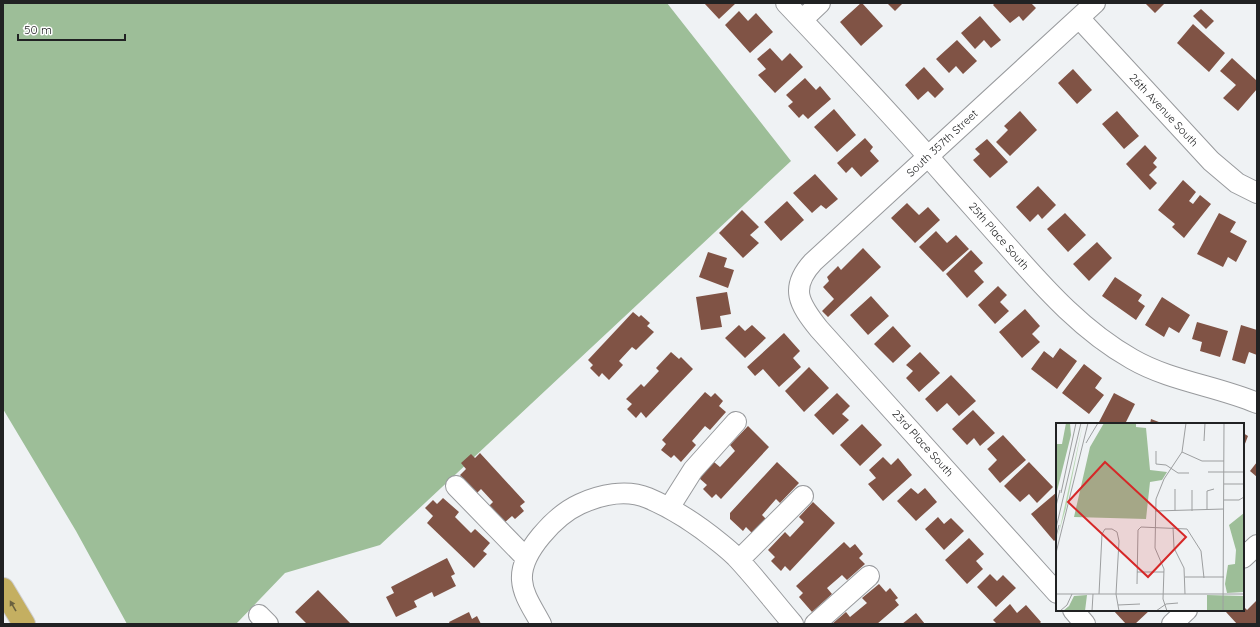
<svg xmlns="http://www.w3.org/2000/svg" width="1260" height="627" font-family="Quicksand,sans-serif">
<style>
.forest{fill:#9dbe98}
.building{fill:#805345}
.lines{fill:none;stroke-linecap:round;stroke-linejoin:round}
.minor-casing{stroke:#989a9d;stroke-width:22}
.highway-casing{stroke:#cececf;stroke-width:24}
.minor{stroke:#fff;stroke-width:20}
.highway{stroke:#c4af61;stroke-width:22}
.oneway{fill:#6a613f}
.labels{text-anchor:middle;stroke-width:4;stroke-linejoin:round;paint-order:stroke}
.street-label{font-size:11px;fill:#212223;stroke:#fff}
.inset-road{fill:none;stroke:#9d9fa0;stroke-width:1}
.view{fill:#d62828;fill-opacity:0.15;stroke:#d62828;stroke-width:2}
.inset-edge{fill:none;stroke:#212223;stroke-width:2}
</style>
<rect width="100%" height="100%" fill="#eff2f4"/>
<path class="forest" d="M3 3H667L791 161 380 545 285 573 236 624H127L76 531 3 409Z"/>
<path class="building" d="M704 3H736L719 19Z
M861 3H862L883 26 861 46 840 22Z
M887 3H903L895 11Z
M995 3H1031L1036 8 1023 21 1019 16 1010 23 993 5Z
M1145 3H1165L1155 13Z
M1201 9 1214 21 1206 29 1193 16Z
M739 11 748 21 756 13 773 32 750 53 725 25Z
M980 16 1001 40 991 48 984 40 975 49 961 33Z
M1193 24 1225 53 1209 72 1177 43Z
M957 40 977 61 963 74 956 66 949 73 936 59Z
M770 48 782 61 790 53 803 67 775 93 758 75 766 69 757 59Z
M1232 58 1257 81V89L1238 111 1223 98 1236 85 1220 71Z
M924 67 944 89 935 98 928 91 918 100 905 85Z
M1073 69 1092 90 1077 104 1058 83Z
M805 78 816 90 820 86 831 99 808 119 803 114 799 118 788 106 793 102 786 95Z
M834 109 856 135 837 152 814 127Z
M1020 111 1037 130 1010 156 996 142 1008 130 1004 126Z
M1117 111 1139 136 1124 149 1102 124Z
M865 138 873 147 870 151 879 161 861 177 852 167 846 173 837 163Z
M987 139 1008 162 990 178 973 160 980 154 975 149Z
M1145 145 1157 158 1153 163 1157 167 1149 175 1157 183 1150 190 1126 164Z
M815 174 838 199 826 209 821 205 812 213 793 193Z
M1183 180 1196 192 1189 201 1193 204 1200 195 1211 204 1184 238 1172 227 1175 224 1158 210Z
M1038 186 1056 205 1042 219 1038 214 1030 222 1016 207Z
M787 201 804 220 781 241 764 222Z
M907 203 919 215 928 207 940 220 915 243 891 218Z
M742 210 759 227 750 235 759 243 743 258 719 233Z
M1065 213 1086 235 1068 252 1047 229Z
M1219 213 1236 222 1230 232 1247 241 1236 262 1228 257 1223 267 1197 254Z
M936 231 947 243 956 235 969 249 943 272 919 247Z
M1097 242 1112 258 1089 281 1073 264Z
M863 248 881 267 828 317 822 311 834 299 823 287 829 281 827 277 838 266 841 270Z
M971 250 983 263 974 271 984 282 967 298 946 274Z
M708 252 727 258 724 267 734 270 728 288 699 277Z
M1115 277 1142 295 1138 301 1145 306 1136 320 1102 296Z
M998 286 1007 295 1000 302 1009 311 995 324 978 305Z
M727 292 731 314 720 316 722 327 701 330 696 297Z
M871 296 889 316 868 335 850 315Z
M1162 297 1190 315 1179 333 1169 327 1164 337 1145 325Z
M1025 309 1040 326 1032 334 1040 342 1022 358 999 332Z
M633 312 639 317 641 315 650 323 647 326 654 332 636 350 632 347 619 361 623 365 609 380 602 373 599 377 590 368 593 365 588 360Z
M1197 322 1228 331 1220 357 1200 351 1202 342 1192 339Z
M739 325 745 331 752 325 766 338 745 358 725 338Z
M1241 325 1257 330V355L1249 352 1245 364 1232 360Z
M893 326 911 346 893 363 874 344Z
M784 333 800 351 793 358 801 367 779 387 763 369 755 376 747 367Z
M1060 348 1077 361 1057 389 1031 369 1044 351 1053 358Z
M671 352 679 359 681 357 693 369 646 418 641 412 636 418 627 409 632 404 626 399 641 384 644 387 659 371 656 368Z
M920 352 940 373 919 392 906 378 913 371 906 365Z
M1084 364 1102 378 1095 388 1104 395 1089 414 1062 393Z
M809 367 829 388 804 412 785 391Z
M951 375 976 401 959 416 947 403 937 412 925 399Z
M705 392 711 397 715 393 723 401 719 406 726 412 710 430 705 426 692 441 696 445 681 462 674 455 671 458 661 450 666 444 662 440Z
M837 393 850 406 842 414 849 420 833 435 814 415Z
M1114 393 1135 404 1125 424H1098Z
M973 410 995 433 980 446 974 438 967 445 952 429Z
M1151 419 1164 424H1150Z
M862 424 882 445 860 466 840 445Z
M748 426 769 447 721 499 716 494 712 498 703 489 707 485 699 478 714 462 720 467 735 451 730 445Z
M1243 433 1248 436 1243 449Z
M1003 435 1026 460 1000 483 988 469 997 460 987 449Z
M480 453 525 502 520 506 524 511 515 519 512 516 504 523 489 506 493 502 481 489 477 493 460 475 466 469 461 463 471 454 475 458Z
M883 457 891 465 898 458 912 475 883 501 868 484 876 478 869 470Z
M777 462 799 483 780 503 776 499 762 515 766 519 752 533 746 527 743 531 730 519V513Z
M1029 462 1053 487 1037 503 1029 494 1020 502 1004 486Z
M1257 462V477L1250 471Z
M911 488 918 494 925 488 937 502 916 521 897 501Z
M1057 492V538L1054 541 1031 514Z
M443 498 459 512 455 517 471 533 475 529 490 543 483 551 487 554 474 568 427 523 433 516 425 508 433 500 437 504Z
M813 502 835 523 790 571 785 566 781 571 771 561 775 557 768 550 785 532 790 537 804 522 799 517Z
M938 517 944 524 951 518 964 531 944 550 925 529Z
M969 538 984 554 976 561 983 569 967 584 945 560Z
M844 542 850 548 855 544 863 554 859 558 865 564 847 580 842 575 827 588 832 594 812 612 799 597 803 593 796 586Z
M447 558 455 574 451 576 456 586 434 597 432 592 414 601 417 607 396 617 386 597 394 593 391 587Z
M990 574 997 581 1003 575 1016 588 996 607 977 587Z
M879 584 886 592 890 588 898 598 895 600 899 605 877 624H832L846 612 850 617 867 603 862 598Z
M318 590 351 624H307L295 612Z
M1257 600V624H1237L1226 612 1227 610H1243V606L1247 610Z
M1010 604 1017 613 1026 605 1041 622 1039 624H997L993 620Z
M1113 610H1150L1135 624H1126Z
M469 612 472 619 477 616 481 624H450L449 622Z
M916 613 925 624H902Z"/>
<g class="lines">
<defs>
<path id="minor" d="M786 3C841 61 895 118 947 178 968 202 989 225 1010 249 1046 290 1084 332 1132 359 1170 381 1217 386 1257 403
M1079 18 1211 161 1237 183 1257 193
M802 20 820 3
M456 486 526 558
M669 508 693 470 736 422
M1243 558 1257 545
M739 560 803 496
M1057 593 819 329C799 304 789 288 813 262L1095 3
M1073 610 1085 624
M259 615 268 624
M541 624C534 610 523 596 522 580 520 552 556 515 580 504 600 495 626 489 648 498 674 509 698 525 720 543 725 547 731 552 736 557 756 578 774 602 793 624
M815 624 869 576
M1172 624 1187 610"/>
<path id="highway" d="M3 589 24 624"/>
</defs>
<use href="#minor" class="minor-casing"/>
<use href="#highway" class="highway-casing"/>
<use href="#minor" class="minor"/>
<use href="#highway" class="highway"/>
</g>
<defs><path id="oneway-solid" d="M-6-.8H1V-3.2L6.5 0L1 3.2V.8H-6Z"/></defs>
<use class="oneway" href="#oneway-solid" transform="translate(13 606) rotate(-120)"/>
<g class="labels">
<g class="street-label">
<text transform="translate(1164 110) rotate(47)" y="4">26th Avenue South</text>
<text transform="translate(942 143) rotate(-43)" y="4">South 357th Street</text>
<text transform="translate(999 236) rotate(49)" y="4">25th Place South</text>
<text transform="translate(923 443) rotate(48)" y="4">23rd Place South</text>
</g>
</g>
<g transform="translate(1056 423)">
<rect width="188" height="188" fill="#eff2f4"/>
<path d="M27 0 10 85 0 119 5 100Z" fill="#b5d6b0"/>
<path d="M10 0H14L15 12 0 72V21H6ZM48 0H80V4L90 5 94 47 111 49 106 57 94 59 90 96 18 94 34 24ZM188 90V169L171 170 169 161 172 142 179 141 180 127 173 102ZM31 172 29 188H7L13 183 18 173ZM151 172 188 173V188L151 187Z" fill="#9dbe98"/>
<path class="inset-road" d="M148 18 149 0M30 20 42 0M100 28V41L110 42 122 50H133M126 29 146 38H168M152 49H188M168 61H188M5 70 20 0M168 77H183L188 74M0 83 4 67M151 86V68L158 66M99 88 168 86M119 88V66M136 88V67M117 104 118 125 128 145 129 171M0 105 25 0M0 114 3 102M0 130 32 0M81 149H108M129 154H168M81 161 82 107 85 104 131 106 145 128 148 155M0 171H188M43 171 46 111 49 106H56L61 109 63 118 60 171 63 188M62 182 84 181M4 188 11 182 16 171M36 188 37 171M100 188 110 181 122 180M111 188 107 176 108 146 99 125 100 76 108 56 126 29 130 0M167 188 168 0"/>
<path class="view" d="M49 39 130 114 92 154 12 79Z"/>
<rect width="188" height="188" class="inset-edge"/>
</g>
<rect width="1260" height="627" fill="none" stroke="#212223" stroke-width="8"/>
<path d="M18 34v6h107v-6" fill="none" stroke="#212223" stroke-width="2"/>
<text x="24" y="34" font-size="12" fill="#212223" stroke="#ffffff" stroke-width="3" paint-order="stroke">50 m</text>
</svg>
